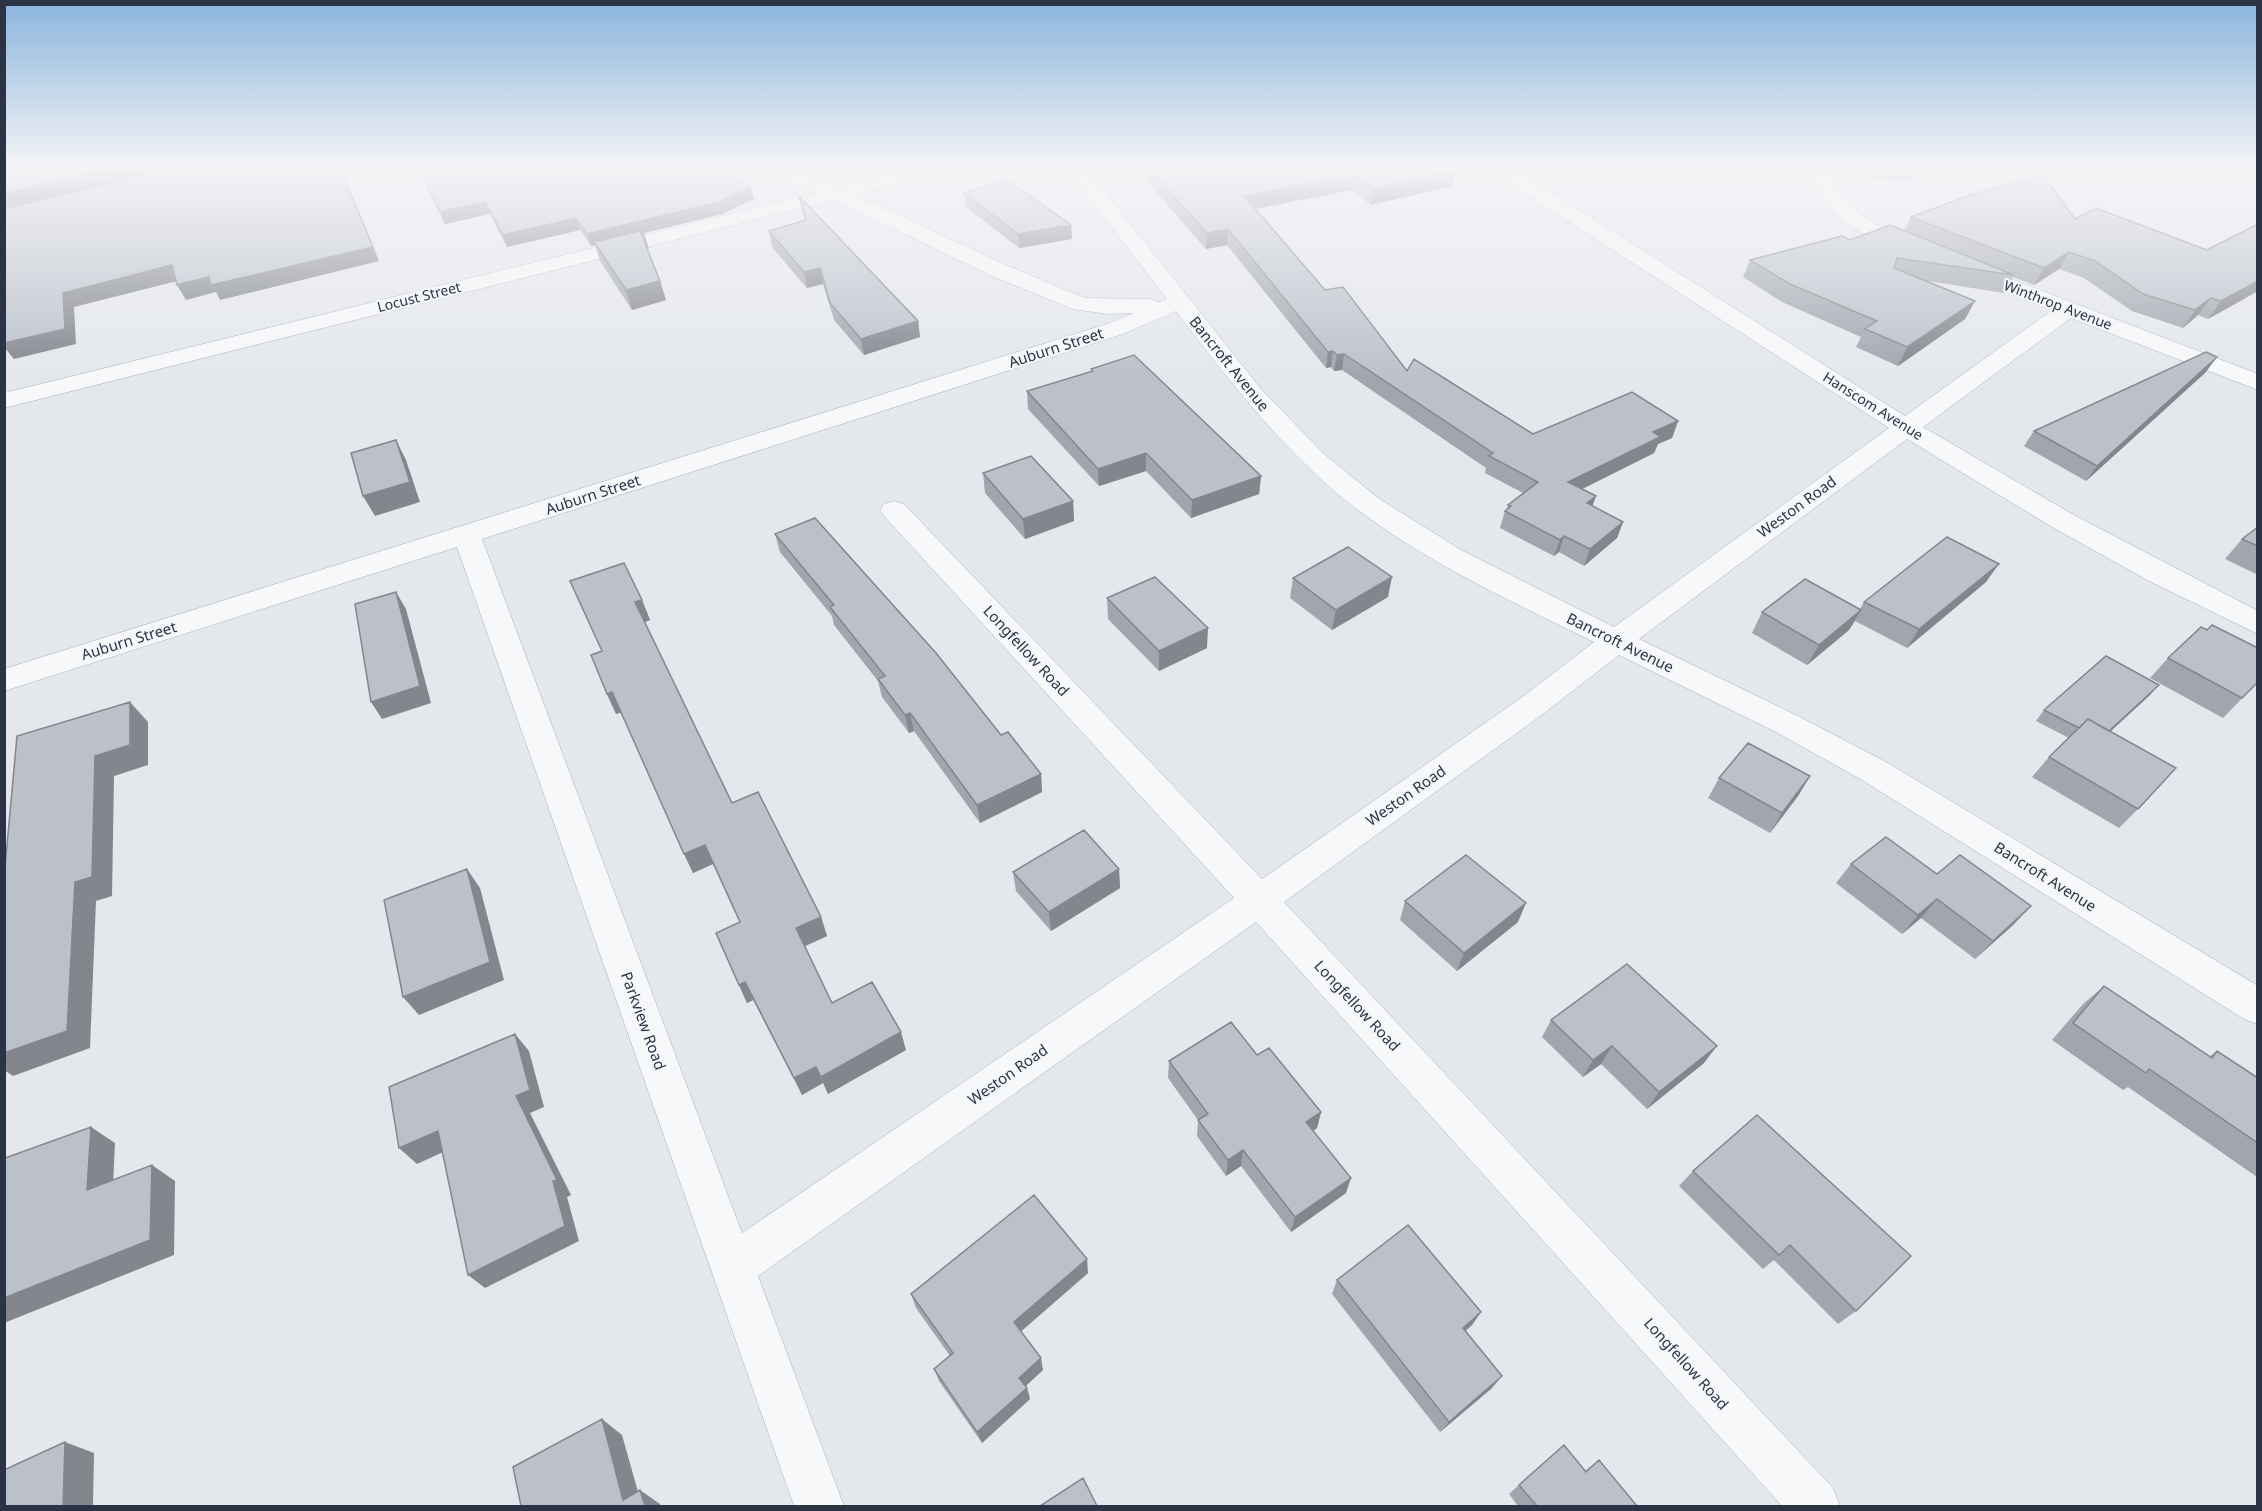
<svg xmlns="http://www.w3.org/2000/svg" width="2262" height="1511" font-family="'Noto Sans',sans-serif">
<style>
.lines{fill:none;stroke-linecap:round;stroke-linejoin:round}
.minor-casing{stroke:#a9aeb7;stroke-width:1}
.minor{fill:#f7f8fa;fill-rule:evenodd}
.wall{fill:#a1a5ae}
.shaded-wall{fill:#83868d}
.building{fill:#bbc0ca;stroke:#83868d;stroke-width:1.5}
.labels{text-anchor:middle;stroke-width:4.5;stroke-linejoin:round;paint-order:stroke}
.far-street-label{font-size:14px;fill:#2b3445;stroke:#f4f6f9}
.street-label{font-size:15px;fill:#2b3445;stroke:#f4f6f9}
</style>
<rect width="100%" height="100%" fill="#e4e7ec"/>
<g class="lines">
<defs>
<path id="minor" d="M759 168H785L838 187 916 168H947L945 172 855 195 1008 266 1085 298 1150 299 1159 302 1167 299 1066 168H1086L1261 389 1324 454 1378 498 1461 550 1614 627 1889 428 1492 172 1490 168H1512L1905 416 2052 310 1959 274 1956 269 1959 264 1967 262 2258 374V390L2071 318 1923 427 2072 514 2258 611V634L2149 581 2052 527 1907 439 1639 639 1796 715 1886 762 2258 986V1024L2244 1019 1862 780 1774 731 1619 655 1547 711 1284 902 1833 1488 1840 1506H1782L1256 922 758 1276 844 1506H794L457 547 4 691V669L1107 324 1133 313 1108 314 1073 309 992 276 834 200 4 408V393L816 193 761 172ZM1176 311C1217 365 1257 417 1305 464 1385 544 1494 593 1594 642L1525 695 1262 879 904 504 894 501 884 504 880 510 884 516 1234 898 742 1233 482 539 1123 334Z
M1809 168H1827C1851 217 1874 226 1923 245L1927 249 1923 253C1912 256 1903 252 1893 247 1852 232 1824 209 1809 168Z"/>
</defs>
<use href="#minor" class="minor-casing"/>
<use href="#minor" class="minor"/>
</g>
<path class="wall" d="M419 168 754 199 722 214 644 233 649 249H647L660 281 666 300 632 310 600 261 595 245 591 246 580 230 507 247 490 214 445 224Z
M1135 168H1451L1452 186 1371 205 1352 190 1256 209 1325 290 1407 371 1533 434 1678 421 1672 438 1658 444 1654 453 1582 489 1596 496 1592 506 1623 522 1617 538 1584 566 1559 552 1554 556 1500 528 1505 511 1507 510 1508 505 1523 493 1485 473 1486 468 1342 370 1334 371 1331 367 1326 368 1227 245 1206 249Z
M1860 168H1917L1911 181 1865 178Z
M964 193 1071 225 1072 239 1019 248 966 207Z
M799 196 918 321 920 337 864 355 834 320 823 284 807 288 772 247 769 231 805 221Z
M1911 217 2075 219 2207 250 2258 224V291L2208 319 2198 315 2183 328 2132 311 2084 278 2059 269 2034 285 2013 277 2004 293 1928 281 1975 301 1965 319 1898 366 1856 347 1861 337 1782 302 1743 277 1750 260 1904 231Z
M1091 369 1261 476 1259 494 1191 518 1146 471 1099 486 1028 409 1027 391 1091 372Z
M2206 372 2086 481 2024 446 2034 431Z
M983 473 1073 501 1074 521 1025 539 985 493Z
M2258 527V575L2225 559 2242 539Z
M775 534 1001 735 1041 774 1042 792 980 823 914 731 909 733 882 697 878 681 834 625 832 616 780 552Z
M1293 578 1388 597 1332 630 1290 598Z
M1986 582 1907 648 1855 621 1849 630 1807 665 1752 633 1762 612 1860 609 1864 602Z
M1107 598 1207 648 1159 671 1108 619Z
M642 600 650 620 644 622 732 803 821 917 827 936 805 946 832 1003 906 1050 828 1094 823 1083 802 1095 753 1000 747 1003 739 985 740 923 713 864 693 873 621 712 616 714 607 694 602 651Z
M2168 658 2258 682 2223 718 2150 678Z
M2150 695 2110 732 2138 809 2119 828 2032 777 2049 757 2069 738 2036 721 2044 710Z
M1810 776 1798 796 1770 833 1708 798 1719 778Z
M1851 864 1937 874 2031 906 2013 925 1975 959 1921 918 1902 934 1836 883Z
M1119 869 1120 888 1051 931 1016 891 1013 872Z
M1405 901 1518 922 1457 971 1400 920Z
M2104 986 2210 1056 2217 1051 2258 1078V1177H2257L2128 1087 2123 1090 2052 1040 2083 1004Z
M1551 1020 1704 1063 1647 1109 1601 1064 1583 1077 1542 1037Z
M1257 1055 1321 1112 1317 1128 1313 1131 1346 1193 1291 1232 1241 1166 1226 1176 1197 1136 1198 1120 1168 1078 1169 1061Z
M1757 1115 1856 1311 1838 1324 1774 1260 1763 1269 1679 1186 1693 1171Z
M1088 1273 1021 1331 1043 1370 1026 1386 1027 1388 1030 1399 982 1443 939 1381 934 1369 950 1356 916 1308 911 1294Z
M1337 1280 1481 1312 1472 1325 1465 1331 1492 1388 1440 1432 1332 1294Z
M1564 1445 1585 1471 1599 1460 1637 1506H1518L1509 1494Z"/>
<path class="shaded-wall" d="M108 168H171L4 210V194Z
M340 168H341L379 261 220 300 216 292 186 300 177 285Z
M1455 171 1452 186 1371 205 1373 189Z
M1354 175 1352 190 1243 211 1244 196Z
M751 187 754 199 722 214 644 233 649 249 646 250 594 242 595 245 591 246 587 234Z
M485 202 490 214 445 224 440 212Z
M576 218 580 230 507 247 503 235Z
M1071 225 1072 239 1019 248 1018 234Z
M1228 229 1227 245 1206 249 1207 233Z
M2069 252 2059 269 2034 285 2044 268Z
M172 265 181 280 74 307 76 344 14 359 4 347V343L63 293Z
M820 268 823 284 807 288 804 272Z
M660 281 666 300 632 310 626 290Z
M2258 281V291L2208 319 2221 301Z
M2211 298 2198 315 2183 328 2195 310Z
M1975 301 1965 319 1898 366 1907 347Z
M918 321 920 337 864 355 861 339Z
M1333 351 1331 367 1326 368 1328 352Z
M1344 354 1342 370 1334 371 1337 355Z
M2217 357 2206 372 2086 481 2097 466Z
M1678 421 1672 438 1658 444 1654 453 1562 499 1568 482 1653 432Z
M396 440 406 460 420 502 375 516 363 496Z
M1146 453V471L1099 486 1098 469Z
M1261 476 1259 494 1191 518 1192 500Z
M1596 496 1590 513 1587 503Z
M1073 501 1074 521 1025 539 1023 519Z
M1623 522 1617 538 1584 566 1590 549Z
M1564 536 1559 552 1554 556 1560 540Z
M1999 564 1986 582 1907 648 1919 629Z
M1392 577 1388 597 1332 630 1336 610Z
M396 592 406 609 431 703 382 719 371 702Z
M642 600 650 620 643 623 635 602Z
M1861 610 1849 630 1807 665 1819 645Z
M1208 628 1207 648 1159 671V651Z
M2159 685 2150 695 2091 749 2100 739Z
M612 692 622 712 616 714 607 694Z
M130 702 148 722V765L114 776 112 896 96 901 90 1048 13 1076 4 1070V1053L75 882 95 756Z
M910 713 914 731 909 733 905 715Z
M1041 774 1042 792 980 823 977 805Z
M1810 776 1798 796 1770 833 1782 813Z
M705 845 713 864 693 873 684 854Z
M467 869 480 888 504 980 419 1015 403 997Z
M1119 869 1120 888 1051 931 1049 912Z
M1937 899 1921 918 1902 934 1918 915Z
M1526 903 1518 922 1457 971 1464 953Z
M2031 906 2013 925 1975 959 1993 941Z
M821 917 827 936 803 947 796 928Z
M745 982 753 1000 747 1003 739 985Z
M901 1032 906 1050 828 1094 821 1077Z
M515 1034 529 1051 544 1107 530 1113 571 1195 567 1197 579 1241 485 1288 468 1275 516 1096Z
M1612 1046 1601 1064 1583 1077 1593 1060Z
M1717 1046 1704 1063 1647 1109 1659 1092Z
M816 1067 823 1083 802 1095 794 1078Z
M1321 1112 1317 1128 1302 1139 1306 1122Z
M91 1127 115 1143 112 1205 87 1190Z
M438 1131 454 1147 417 1164 399 1148Z
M1243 1150 1241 1166 1226 1176 1228 1160Z
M152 1165 175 1181 174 1255 4 1323V1298Z
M1351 1178 1346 1193 1291 1232 1295 1217Z
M1087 1259 1088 1273 1017 1335 1014 1322Z
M1481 1312 1472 1325 1454 1341 1463 1328Z
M1041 1358 1043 1370 1022 1389 1019 1378Z
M1502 1376 1492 1388 1440 1432 1449 1422Z
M1027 1388 1030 1399 982 1443 977 1432Z
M602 1419 622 1435 642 1506 623 1500Z
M65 1442 94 1453 93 1506H63Z
M640 1490 660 1504 661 1506H645Z"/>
<path class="building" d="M4 168H108L4 194Z
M171 168H340L373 247 211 285 209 277 177 285 172 265 63 293 65 329 4 343V209Z
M419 168H724L751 187 719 202 587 234 576 218 503 235 485 202 440 212Z
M1148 168H1451L1455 171 1373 189 1354 175 1244 196 1325 290 1343 287 1407 371 1414 359 1533 434 1632 392 1678 421 1653 432 1660 437 1568 482 1596 496 1587 503 1623 522 1590 549 1564 536 1560 540 1505 511 1511 506 1508 505 1538 482 1489 456 1493 453 1344 354 1337 355 1333 351 1328 352 1228 229 1207 233Z
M2043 175 2075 219 2096 208 2207 250 2258 224V281L2221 301 2211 298 2195 310 2143 294 2095 261 2069 252 2044 268 1911 217 1967 196Z
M1007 180 1071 225 1018 234 964 193Z
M799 196 918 321 861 339 830 303 820 268 804 272 769 231 806 220Z
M1890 225 2014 275 1897 258 1894 268 1975 301 1907 347 1865 329 1877 321 1790 284 1750 260 1842 236 1850 240Z
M643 230 640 231 660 281 626 290 594 242Z
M2206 352 2217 357 2097 466 2034 431Z
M1134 355 1261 476 1192 500 1146 453 1098 469 1027 391 1093 371 1091 369Z
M396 440 410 482 363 496 351 453Z
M1031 456 1073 501 1023 519 983 473Z
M815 518 936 653 1001 735 1008 732 1041 774 977 805 910 713 905 715 878 679 885 676 830 607 834 605 775 534Z
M2258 527V546L2242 539Z
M1947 537 1999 564 1919 629 1864 602Z
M1348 547 1392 577 1336 610 1293 578Z
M624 563 642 600 635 602 732 803 758 792 821 917 796 928 832 1003 872 982 901 1032 821 1077 816 1067 794 1078 745 982 739 985 716 933 740 922 705 845 684 854 612 692 607 694 591 655 602 651 570 581Z
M1155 577 1208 628 1159 651 1107 598Z
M1805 579 1861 610 1819 645 1762 612Z
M396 592 420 686 371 702 355 604Z
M2212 625 2258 648V682L2242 698 2168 658 2201 627 2207 630Z
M2106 656 2159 685 2109 731 2088 719 2079 728 2044 710Z
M130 702V745L95 756 92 877 75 882 67 1031 4 1053V878L17 736Z
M2088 719 2176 768 2138 809 2049 757Z
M1748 743 1810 776 1782 813 1719 778Z
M1084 830 1119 869 1049 912 1013 872Z
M1886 837 1937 874 1960 855 2031 906 1993 941 1937 899 1918 915 1851 864Z
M1466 855 1526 903 1464 953 1405 901Z
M467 869 490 962 403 997 384 900Z
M1627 964 1717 1046 1659 1092 1612 1046 1593 1060 1551 1020Z
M2104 986 2212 1058 2217 1051 2258 1078V1143L2149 1069 2146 1073 2073 1023Z
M1231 1022 1257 1055 1269 1048 1321 1112 1306 1122 1351 1178 1295 1217 1243 1150 1228 1160 1198 1120 1208 1114 1169 1061Z
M515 1034 530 1090 516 1096 557 1180 553 1181 565 1226 468 1275 438 1131 399 1148 389 1087Z
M1757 1115 1911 1256 1856 1311 1790 1245 1779 1255 1693 1171Z
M91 1127 87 1190 152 1165 150 1240 4 1298 5 1158Z
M1034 1195 1087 1259 1014 1322 1041 1358 1019 1378 1027 1388 977 1432 934 1369 953 1353 911 1294Z
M1408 1225 1481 1312 1463 1328 1502 1376 1449 1422 1337 1280Z
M602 1419 623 1500 640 1490 645 1506H521L513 1467Z
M65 1442 63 1506H4V1470Z
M1564 1445 1586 1472 1599 1460 1637 1506H1537L1519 1485Z
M1083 1478 1097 1506H1040Z"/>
<linearGradient id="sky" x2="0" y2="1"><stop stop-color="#8bb4dd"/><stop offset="0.44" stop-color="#f3f4f6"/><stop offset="1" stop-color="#f3f4f6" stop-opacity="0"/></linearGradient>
<rect width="2262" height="379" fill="url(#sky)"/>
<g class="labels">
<g class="far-street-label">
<text transform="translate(419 297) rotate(-14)" y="5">Locust Street</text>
<text transform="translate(2058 305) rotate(21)" y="5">Winthrop Avenue</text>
<text transform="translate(1873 406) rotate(32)" y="5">Hanscom Avenue</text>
</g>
<g class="street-label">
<text transform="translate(1056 348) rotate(-18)" y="5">Auburn Street</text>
<text transform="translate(1229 364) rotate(51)" y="5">Bancroft Avenue</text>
<text transform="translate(593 495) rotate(-18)" y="5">Auburn Street</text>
<text transform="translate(1797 507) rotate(-36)" y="5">Weston Road</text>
<text transform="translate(129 641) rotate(-17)" y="5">Auburn Street</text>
<text transform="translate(1620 643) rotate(26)" y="5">Bancroft Avenue</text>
<text transform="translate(1026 651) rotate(47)" y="5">Longfellow Road</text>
<text transform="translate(1406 796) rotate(-35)" y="5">Weston Road</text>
<text transform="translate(2045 877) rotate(32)" y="5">Bancroft Avenue</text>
<text transform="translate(1357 1006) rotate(47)" y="5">Longfellow Road</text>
<text transform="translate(643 1021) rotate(70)" y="5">Parkview Road</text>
<text transform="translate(1008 1075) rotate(-35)" y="5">Weston Road</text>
<text transform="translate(1686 1364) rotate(48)" y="5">Longfellow Road</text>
</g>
</g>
<rect width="2262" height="1511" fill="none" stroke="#2b3445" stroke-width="12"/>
</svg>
